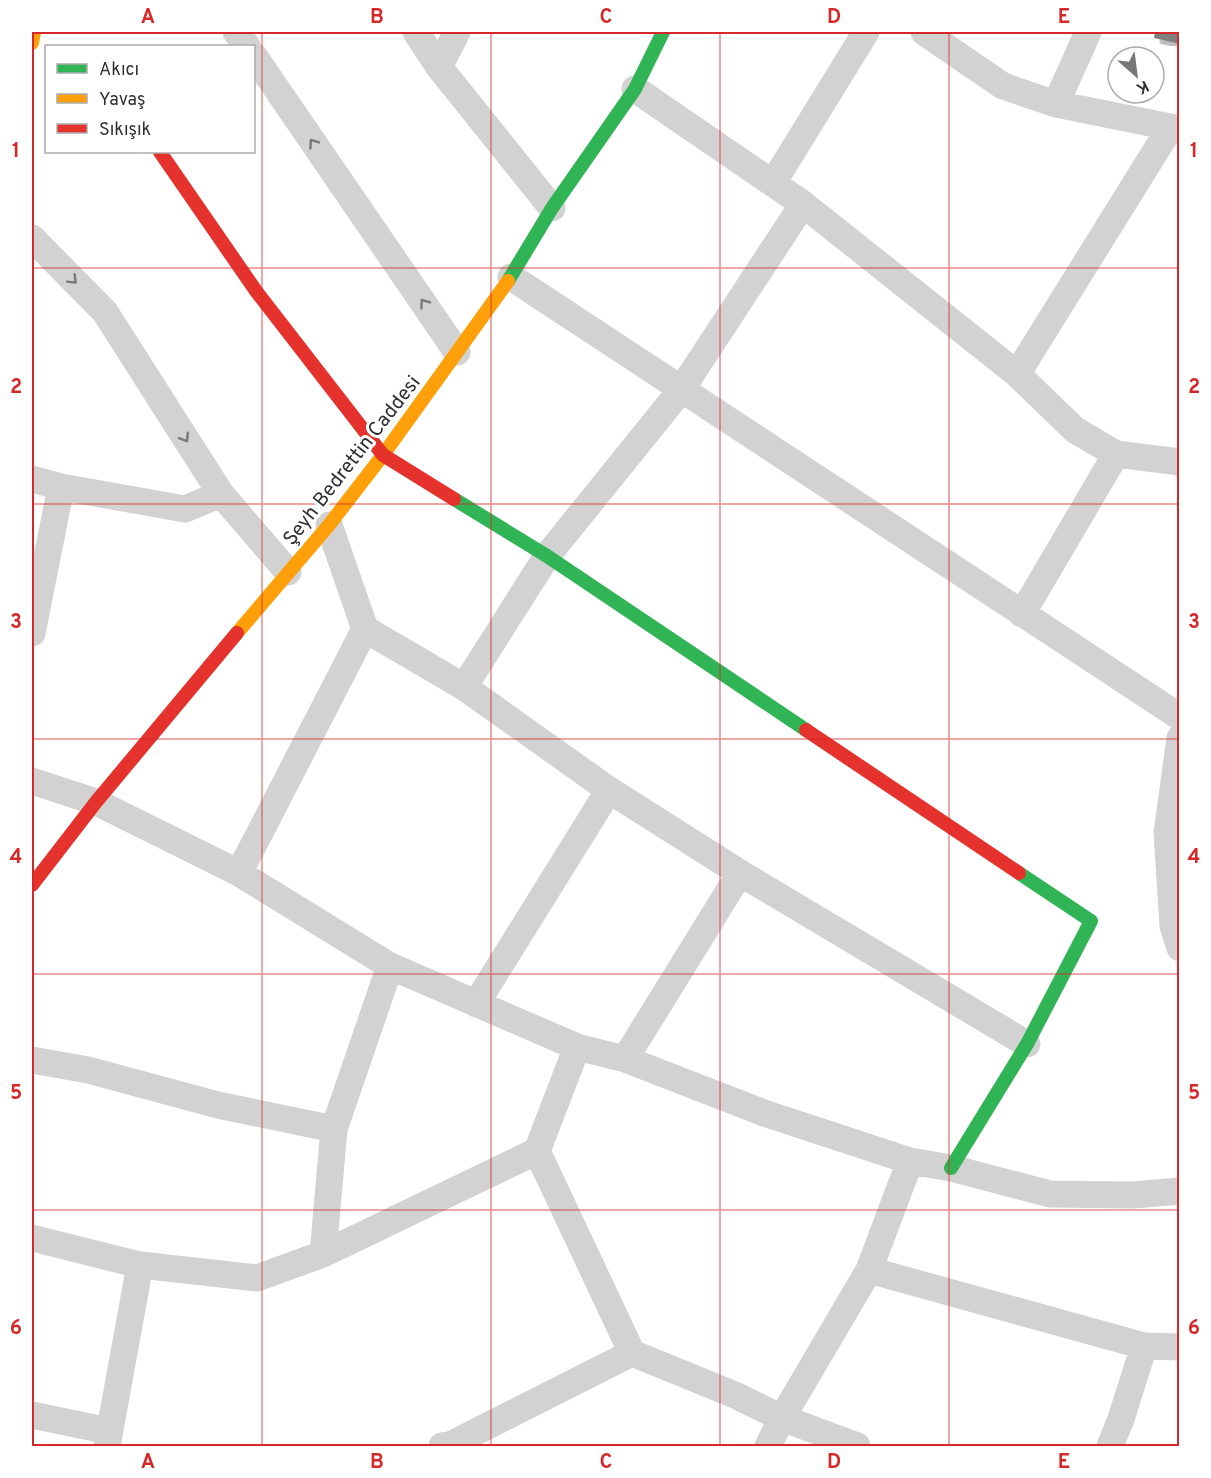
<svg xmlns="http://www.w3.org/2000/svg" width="1211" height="1478" font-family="Overpass,sans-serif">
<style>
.building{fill:#7f7f7f;filter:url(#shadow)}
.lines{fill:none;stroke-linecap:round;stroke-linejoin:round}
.street{stroke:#d2d2d2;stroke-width:27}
.fast{stroke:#30b455;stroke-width:14}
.slow{stroke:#ff9f0a;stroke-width:14}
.jam{stroke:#e5322d;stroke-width:14}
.oneway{stroke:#797979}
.grid{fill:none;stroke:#d62828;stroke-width:1.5;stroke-opacity:0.55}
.labels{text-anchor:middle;stroke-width:6;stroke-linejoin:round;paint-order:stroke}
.street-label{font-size:20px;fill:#303030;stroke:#fff}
.neatline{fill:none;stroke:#d62828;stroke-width:2}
.grid-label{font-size:20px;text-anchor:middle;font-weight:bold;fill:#d62828}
</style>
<defs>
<filter id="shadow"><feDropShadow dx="5.5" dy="5.5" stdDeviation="0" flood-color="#0004"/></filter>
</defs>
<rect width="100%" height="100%" fill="#fff"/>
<path class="building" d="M1155 32H1180V44L1154 38Z"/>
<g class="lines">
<path class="street" d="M236 32 247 46
M416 32 439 67 552 208
M924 32 1003 86 1056 104 1180 129
M254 56 457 352
M439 67 457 32
M635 89 803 204 1017 374 1075 430 1116 454 1180 462
M1056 104 1088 32
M773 183 866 32
M32 238 105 312 221 494 288 572
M511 277 1180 717
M1017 374 1170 128
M32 479 61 487 185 509 221 494
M329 525 365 629 464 687 609 790 740 873 1027 1044
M1022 614 1116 454
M32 633 61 487
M464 687 547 556 681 390 803 204
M1180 738 1167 833 1173 926 1180 948
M32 781 96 802 239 873 390 966 577 1047 625 1059 764 1113 910 1161 951 1168 1050 1194 1133 1195 1180 1191
M239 873 365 629
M476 1004 609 790
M625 1059 740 873
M32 1060 88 1070 218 1105 334 1129
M537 1151 632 1353
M32 1238 140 1265 257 1278 323 1254 537 1151 577 1047
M323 1254 334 1129 390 966
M869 1270 1144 1346 1180 1347
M32 1415 109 1431
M107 1446 140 1265
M442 1446 452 1444 632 1353 735 1395 782 1418 857 1446
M768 1446 782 1418 869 1270 910 1161
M1110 1446 1121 1419 1144 1346"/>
<path class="fast" d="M508 281 552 208 635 89 663 32
M454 499 547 556 806 730
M951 1168 1027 1044 1091 921 1019 873"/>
<path class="slow" d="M32 43 34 32
M237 633 329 525 383 455 508 281"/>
<path class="jam" d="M160 152 256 291 383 455 454 499
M806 730 1019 873
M32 885 96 802 237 633"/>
</g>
<defs><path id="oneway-chevron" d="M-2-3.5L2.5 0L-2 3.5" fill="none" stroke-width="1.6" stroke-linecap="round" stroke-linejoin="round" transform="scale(1.5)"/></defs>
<g class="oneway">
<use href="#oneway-chevron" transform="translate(313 143) rotate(-125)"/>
<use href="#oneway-chevron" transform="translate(73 280) rotate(45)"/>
<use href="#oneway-chevron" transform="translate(424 303) rotate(-125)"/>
<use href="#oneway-chevron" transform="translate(185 438) rotate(58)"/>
</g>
<path class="grid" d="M262 32V1446M491 32V1446M720 32V1446M949 32V1446M32 268H1180M32 504H1180M32 739H1180M32 974H1180M32 1210H1180"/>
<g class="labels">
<g class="street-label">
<text transform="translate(351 460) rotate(-52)" y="7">Şeyh Bedrettin Caddesi</text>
</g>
</g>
<rect width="1211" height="1478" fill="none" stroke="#ffffff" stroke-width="66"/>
<rect x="45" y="45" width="210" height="108" fill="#ffffff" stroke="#acacac" stroke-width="1.5"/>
<rect x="57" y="64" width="30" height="9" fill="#30b455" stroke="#acacac" stroke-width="1.5"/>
<text x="99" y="75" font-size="18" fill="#303030">Akıcı</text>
<rect x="57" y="94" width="30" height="9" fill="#ff9f0a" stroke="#acacac" stroke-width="1.5"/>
<text x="99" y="105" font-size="18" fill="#303030">Yavaş</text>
<rect x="57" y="124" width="30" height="9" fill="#e5322d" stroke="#acacac" stroke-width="1.5"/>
<text x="99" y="135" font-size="18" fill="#303030">Sıkışık</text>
<g transform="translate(1136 75) rotate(152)"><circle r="28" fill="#ffffff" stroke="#acacac" stroke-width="1.5"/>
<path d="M0-4.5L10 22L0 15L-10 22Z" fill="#787878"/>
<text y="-9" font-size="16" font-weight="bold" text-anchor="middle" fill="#303030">K</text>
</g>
<rect x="33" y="33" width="1145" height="1412" class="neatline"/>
<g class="grid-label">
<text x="148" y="23">A</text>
<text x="377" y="23">B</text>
<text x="606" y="23">C</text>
<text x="834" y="23">D</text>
<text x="1064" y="23">E</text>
<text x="16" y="157">1</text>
<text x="1194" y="157">1</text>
<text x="16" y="393">2</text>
<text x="1194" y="393">2</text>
<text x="16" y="628">3</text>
<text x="1194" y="628">3</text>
<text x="16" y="863">4</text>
<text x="1194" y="863">4</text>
<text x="16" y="1099">5</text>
<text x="1194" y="1099">5</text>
<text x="16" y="1334">6</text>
<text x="1194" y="1334">6</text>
<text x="148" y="1468">A</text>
<text x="377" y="1468">B</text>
<text x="606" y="1468">C</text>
<text x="834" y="1468">D</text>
<text x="1064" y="1468">E</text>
</g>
</svg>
